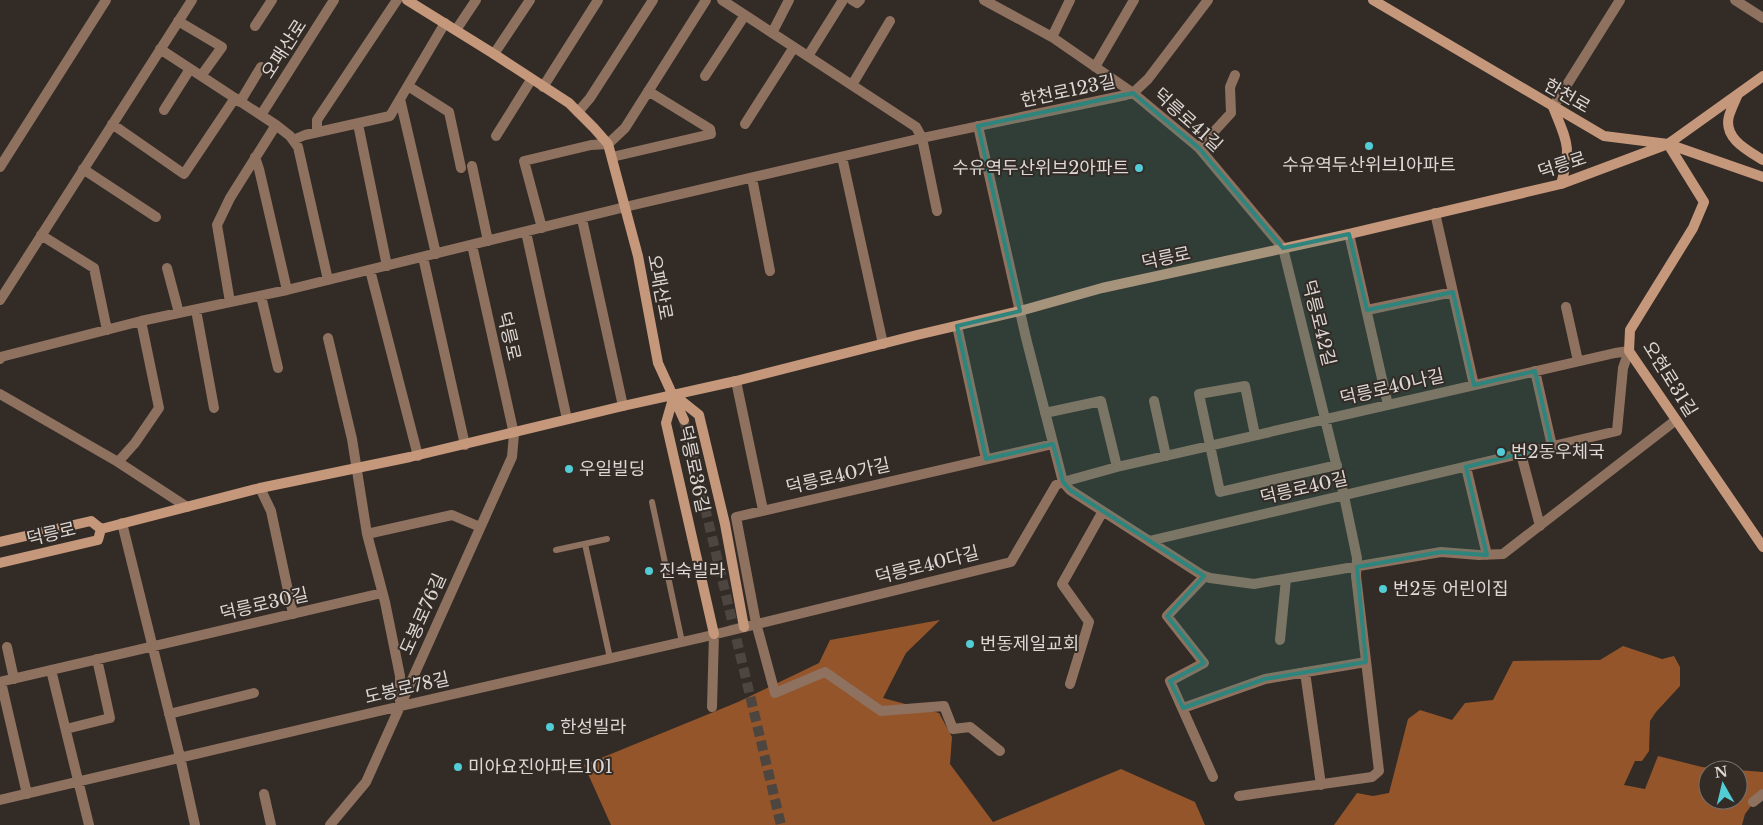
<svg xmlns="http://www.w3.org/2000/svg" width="1763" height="825" font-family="'Libre Baskerville','Noto Sans KR',serif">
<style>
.forest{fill:#94552b}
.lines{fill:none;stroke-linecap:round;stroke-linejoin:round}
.secondary-tunnel{stroke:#4c4540;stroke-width:10;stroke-dasharray:10 5;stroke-linecap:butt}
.lane{stroke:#8e715f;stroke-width:6}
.street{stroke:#8e715f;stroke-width:10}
.secondary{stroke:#c5977b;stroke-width:10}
.marked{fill:#2e857d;fill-opacity:0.2;stroke:#2e857d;stroke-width:4;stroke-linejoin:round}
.poi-dot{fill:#52ccd5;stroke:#332b26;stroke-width:2}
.labels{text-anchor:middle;stroke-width:4;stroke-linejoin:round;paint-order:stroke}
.street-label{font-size:18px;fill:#dcd7d4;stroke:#332b26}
.poi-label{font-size:18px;fill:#dcd7d4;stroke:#332b26;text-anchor:start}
</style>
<rect width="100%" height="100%" fill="#332b26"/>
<path class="forest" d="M940 620 906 653 883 698 939 713 952 737 950 764 993 822 1121 769 1195 802 1205 825H611L584 765 738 702 819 663 830 640Z
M1623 646 1662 659 1674 656 1680 667V686L1656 712 1650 721 1649 751 1642 761H1635L1624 785 1645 789 1658 756 1702 767 1733 770H1708V800H1738V770L1763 772V790L1745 814 1742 825H1334L1357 793 1373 796 1389 793 1408 719 1420 710 1452 720 1465 703 1493 700 1513 661 1600 660Z"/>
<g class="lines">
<path class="secondary-tunnel" d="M684 420 781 825"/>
<path class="lane" d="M652 502 682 642
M585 544 610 658
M556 550 607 539"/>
<path class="street" d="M722 0 916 127 922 138 937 211
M852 0 857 3 860 0
M984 0 1052 37 1133 93 1199 148 1283 248 1344 496 1357 558 1356 576 1379 771 1372 777 1239 796
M1735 0 1763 18
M178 21 222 47 201 76
M255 26 272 0
M456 30 476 0
M772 33 789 0
M1052 37 1070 0
M160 49 276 125 290 136 298 147 328 280
M494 54 530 0
M808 56 843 0
M1095 67 1134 0
M705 76 745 15
M852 85 890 21
M408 86 449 112 461 168
M543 87 598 0
M400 99 436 254
M240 102 261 67
M1553 107 1620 0
M164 110 190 69
M578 112 590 98 653 0
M261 115 334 0
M112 124 184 174 235 98
M358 124 387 266
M745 124 794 47
M978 126 1026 338 1063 482 1070 490 1202 575 1210 578 1254 584 1441 552 1479 555 1503 554 1676 420
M317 132V120L397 0
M496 136 531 80
M293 140 305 135 390 116 445 23
M1199 148 1231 113 1230 87 1235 75
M255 157 259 169 287 290
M612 157 711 134 710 129 648 91
M842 157 883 344
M472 166 488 241
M0 167 106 0
M83 169 156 217
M752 178 770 271
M1435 213 1474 385
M582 219 623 406
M542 228 524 161 591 145 608 144 625 128 706 0
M526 232 567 419
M1349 234 1388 405
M41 235 94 268 107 330
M423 257 465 445
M167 268 179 313
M370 270 418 456
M261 296 278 368
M0 300 192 0
M230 302 217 225 230 198 276 125
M1566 307 1578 361
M196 310 214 408
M1367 310 1453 292
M957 326 986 459
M328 338 352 439 367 534 385 602 400 676V701
M0 359 1 357 141 321 287 290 625 207 922 138 1126 95 1133 93 1148 79 1208 0
M1535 371 1552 446
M736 381 763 510
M0 394 118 462 187 507
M1154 401 1166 456
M1045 413 1101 401 1117 467
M1255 435 1245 386 1199 394 1220 492 1337 465
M1521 454 1540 526
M118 462 135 443 159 408 141 321
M1466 467 1487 555
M260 488 271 511 293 614
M122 523 180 757 195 825
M367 534 452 515 480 527
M1205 576 1167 616 1204 663 1170 681 1213 777
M1280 640 1286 579
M7 647 14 679
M51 670 89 825
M1305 672 1321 785
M0 682 382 593
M1 682 27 794
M1070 684 1089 622 1062 584 1103 511
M712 707 714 634
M1183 708 1265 679 1366 662
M169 714 254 693
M66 729 110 718 97 659
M1000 751 970 727 953 729 944 706 881 711 825 672 775 693 756 623 736 517 1053 444
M264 794 271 825
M0 800 375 712 704 637 1011 562 1056 485 1063 482 1117 467 1615 353 1629 351 1623 368 1617 431 1149 541
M1753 802 1763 794
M330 825 366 782 512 457 514 434 472 245"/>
<path class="secondary" d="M407 0 494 54 569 103 594 128 608 144 638 256 658 363 684 420
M1373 0 1604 136 1668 144 1763 177
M1738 94C1735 101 1731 109 1729 116 1723 138 1747 150 1763 160
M1553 107C1567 142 1572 146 1561 184
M1668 144 1704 202 1693 228 1630 330 1629 351 1763 547
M674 395 699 415 725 524 744 627
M674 395 666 423 714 634
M101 529 260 488 410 457 623 406 736 381 917 335 1020 311 1102 288 1349 234 1561 184 1668 144 1763 76
M0 542 91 521 101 529
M0 563 98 540 101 529"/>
</g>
<path class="marked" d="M1133 93 1199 148 1283 248 1349 234 1367 310 1453 292 1474 385 1535 371 1552 446 1466 467 1487 555 1441 552 1357 567 1366 662 1265 679 1183 708 1170 681 1204 663 1167 616 1204 576 1070 490 1063 482 1053 444 986 459 957 326 1020 311 978 126Z"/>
<g class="poi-dot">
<circle cx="1369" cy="146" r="5"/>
<circle cx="1139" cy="168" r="5"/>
<circle cx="1501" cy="452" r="5"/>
<circle cx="569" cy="469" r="5"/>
<circle cx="649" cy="571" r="5"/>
<circle cx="1383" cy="589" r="5"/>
<circle cx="970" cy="644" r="5"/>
<circle cx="550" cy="727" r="5"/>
<circle cx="458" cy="767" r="5"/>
</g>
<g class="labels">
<g class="street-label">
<text transform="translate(284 49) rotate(-57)" y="6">오패산로</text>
<text transform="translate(1068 91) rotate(-12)" y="6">한천로123길</text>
<text transform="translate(1567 96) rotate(30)" y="6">한천로</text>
<text transform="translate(1188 120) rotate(42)" y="6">덕릉로41길</text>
<text transform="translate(1562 165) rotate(-18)" y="6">덕릉로</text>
<text transform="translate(1166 258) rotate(-12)" y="6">덕릉로</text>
<text transform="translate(660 287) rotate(79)" y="6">오패산로</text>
<text transform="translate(1319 323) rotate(76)" y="6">덕릉로42길</text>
<text transform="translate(509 336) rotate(77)" y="6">덕릉로</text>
<text transform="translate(1670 379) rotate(58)" y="6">오현로31길</text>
<text transform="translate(1392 387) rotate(-13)" y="6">덕릉로40나길</text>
<text transform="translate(694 469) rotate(78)" y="6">덕릉로36길</text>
<text transform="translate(838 476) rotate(-13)" y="6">덕릉로40가길</text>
<text transform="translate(1304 488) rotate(-13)" y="6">덕릉로40길</text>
<text transform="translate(51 534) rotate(-13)" y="6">덕릉로</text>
<text transform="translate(927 565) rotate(-14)" y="6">덕릉로40다길</text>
<text transform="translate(264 604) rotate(-13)" y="6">덕릉로30길</text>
<text transform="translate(423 614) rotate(-66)" y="6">도봉로76길</text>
<text transform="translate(407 688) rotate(-13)" y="6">도봉로78길</text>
</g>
<g class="poi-label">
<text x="1369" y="171" text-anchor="middle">수유역두산위브1아파트</text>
<text x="1129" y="174" text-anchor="end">수유역두산위브2아파트</text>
<text x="1511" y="458">번2동우체국</text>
<text x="579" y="475">우일빌딩</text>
<text x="659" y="577">진숙빌라</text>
<text x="1393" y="595">번2동 어린이집</text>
<text x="980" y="650">번동제일교회</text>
<text x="560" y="733">한성빌라</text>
<text x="468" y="773">미아요진아파트101</text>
</g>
</g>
<g transform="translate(1723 785) rotate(352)"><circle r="24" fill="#332b26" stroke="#77706c"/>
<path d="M0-4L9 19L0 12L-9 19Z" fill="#52ccd5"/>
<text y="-8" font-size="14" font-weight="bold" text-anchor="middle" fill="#dcd7d4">N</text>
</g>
</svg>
